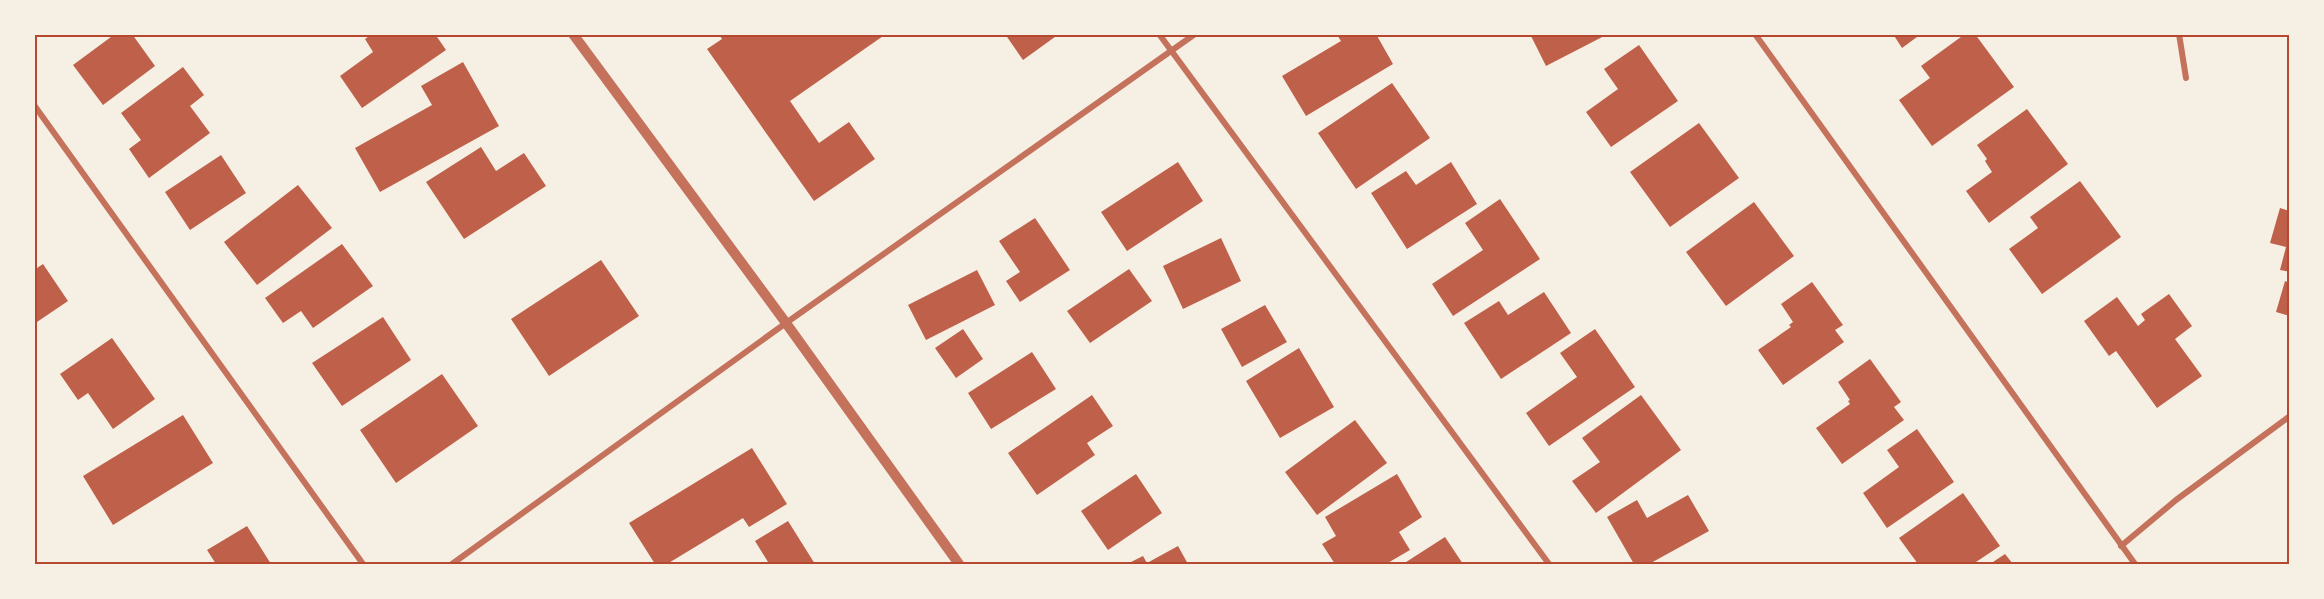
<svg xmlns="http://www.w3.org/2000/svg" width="2324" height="599" font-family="Raleway,sans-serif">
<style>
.building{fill:#bf614a}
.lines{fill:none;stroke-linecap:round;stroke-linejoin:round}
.minor{stroke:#c5725c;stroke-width:6}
.tertiary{stroke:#c5725c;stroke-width:10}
.neatline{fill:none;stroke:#b5482f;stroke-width:2}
</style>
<rect width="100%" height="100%" fill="#f6efe4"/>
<path class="building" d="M115 34H132L155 66 103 105 73 65Z
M372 34H435L446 50 362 108 340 76 373 52 365 39Z
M719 34H886L790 101 819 143 849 122 875 159 814 201 707 49 722 39Z
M1005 34H1059L1023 60Z
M1339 34H1376L1393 64 1306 116 1282 76 1341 41 1337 35Z
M1530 34H1608L1546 66Z
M1893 34H1921L1902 48Z
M1965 34H1975L2014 87 1932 146 1899 100 1930 78 1921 66Z
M1639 45 1678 101 1611 147 1586 112 1618 89 1604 69Z
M463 62 499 126 380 192 355 148 432 105 421 86Z
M183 67 204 95 190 106 210 133 149 178 129 149 141 140 121 113Z
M1392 83 1430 138 1356 189 1318 133Z
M2027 109 2068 164 1989 223 1966 191 1992 172 1985 161 1987 159 1977 145Z
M1699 123 1739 178 1670 227 1630 172Z
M481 147 496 171 524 153 546 186 464 239 426 182Z
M221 155 246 193 190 230 165 192Z
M1178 162 1203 201 1127 251 1101 212Z
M1451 162 1477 204 1407 249 1371 193 1406 171 1416 185Z
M2080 181 2121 237 2042 294 2009 249 2038 228 2030 217Z
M298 185 332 228 257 285 224 242Z
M1500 199 1540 259 1453 316 1432 284 1483 250 1465 223Z
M1754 202 1794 256 1726 306 1686 252Z
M2280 208 2290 211V272L2280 270 2286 247 2270 243Z
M1035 218 1070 270 1020 302 1006 281 1020 272 999 241Z
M1221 238 1241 281 1183 309 1163 266Z
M342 244 373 286 313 328 301 311 283 323 265 298Z
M601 260 639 316 549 376 511 319Z
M43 264 68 301 34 324V270Z
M1129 269 1152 301 1090 343 1067 311Z
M977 270 995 305 926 340 908 305Z
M2285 281 2290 283V316L2276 312Z
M1812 282 1843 325 1835 330 1844 342 1783 385 1758 350 1791 327 1789 325 1793 322 1781 304Z
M1544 292 1571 333 1501 379 1464 323 1499 301 1508 315Z
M2169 294 2192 326 2175 339 2202 376 2157 408 2116 351 2109 356 2084 321 2117 297 2138 326 2145 320 2141 314Z
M1265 305 1287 342 1242 367 1221 329Z
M383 317 411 360 342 406 312 363Z
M963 329 983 359 956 378 935 348Z
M1595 329 1635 387 1549 446 1526 413 1577 377 1560 353Z
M112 338 155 399 113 429 88 393 78 400 60 374Z
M1299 348 1334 407 1280 438 1246 381Z
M1032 352 1056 389 991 429 968 393Z
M1870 359 1901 402 1894 407 1904 420 1842 464 1816 428 1850 404 1848 401 1850 400 1838 382Z
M442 374 478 426 396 483 360 430Z
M1092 395 1113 426 1087 443 1095 455 1037 495 1008 453Z
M1641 395 1681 450 1596 513 1572 481 1600 462 1582 438Z
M183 415 213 463 113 525 83 476Z
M1355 420 1387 463 1317 515 1285 472Z
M1917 429 1954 482 1887 528 1863 493 1899 467 1887 450Z
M752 448 787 504 749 527 743 518 667 564H655L629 523Z
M1136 474 1162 513 1108 550 1081 511Z
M1397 474 1422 517 1399 532 1410 550 1386 564H1335L1322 544 1336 536 1325 517Z
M1963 493 2000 546 1973 564H1918L1899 538Z
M1688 495 1709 531 1649 564H1634L1607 517 1637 500 1647 518Z
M788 521 815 564H763L768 562 755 541Z
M247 526 271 564H216L207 550Z
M1445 537 1463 564H1403Z
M1178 546 1188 564H1127L1143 556 1147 563Z
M2005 554 2013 564H1990Z"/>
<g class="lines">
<path class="minor" d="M1159 34 1549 564
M1755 34 2135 564
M2179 34 2186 78
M34 105 363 564
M2121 546 2176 500 2290 416
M452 564 786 323 1195 34"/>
<path class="tertiary" d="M573 34 786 323 959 564"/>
</g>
<rect width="2324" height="599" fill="none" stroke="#f6efe4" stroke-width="72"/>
<rect x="36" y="36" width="2252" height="527" class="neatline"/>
</svg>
